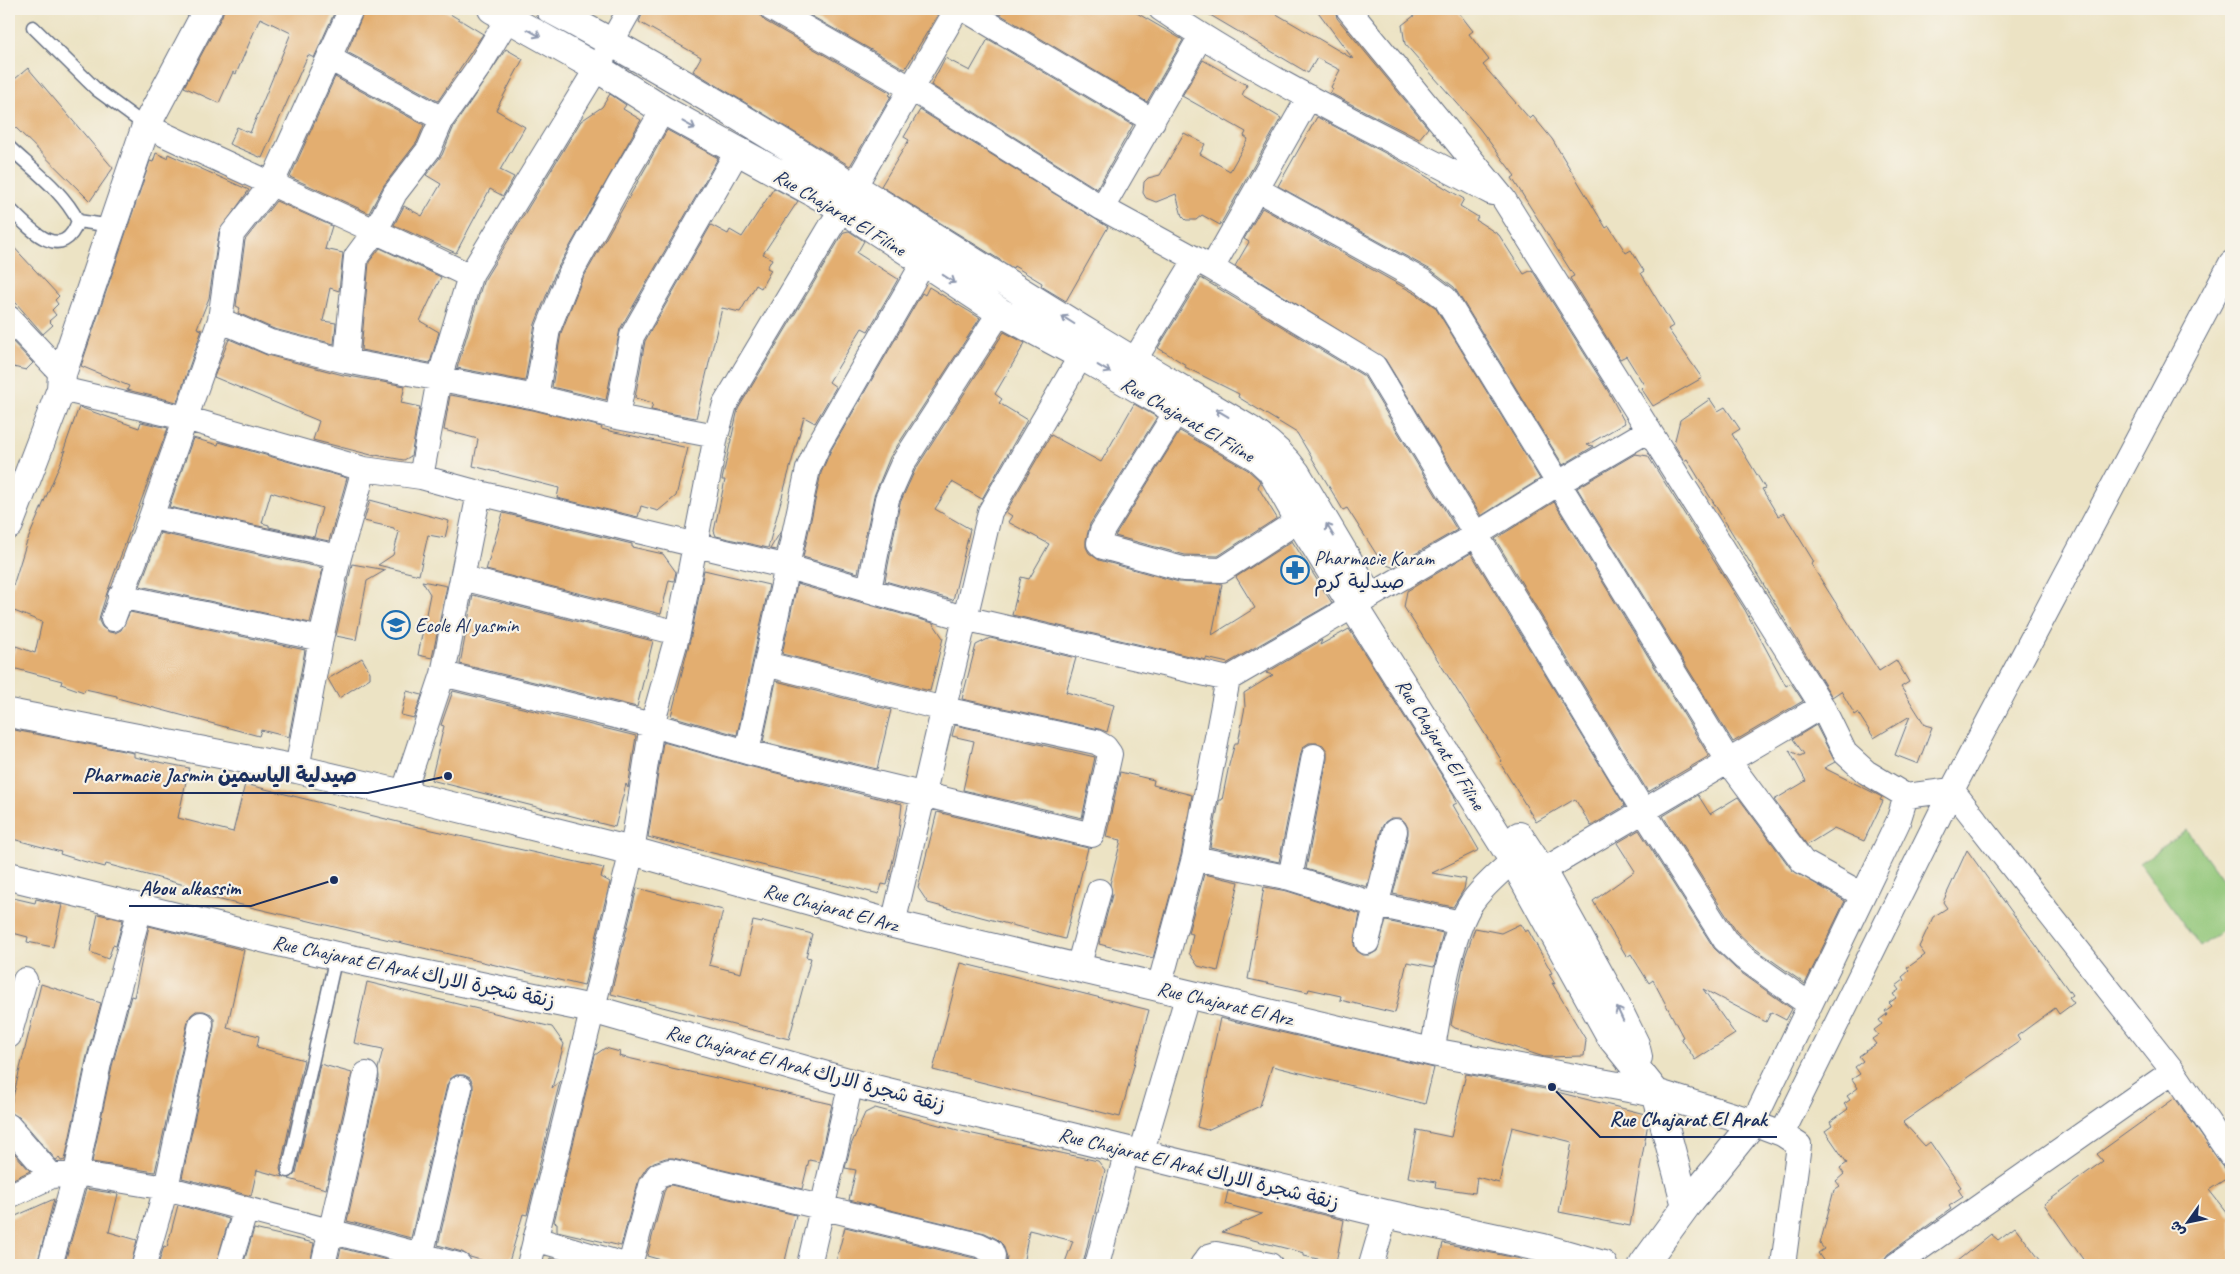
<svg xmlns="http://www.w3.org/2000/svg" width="2240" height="1274" font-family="Caveat,'Playpen Sans Arabic',sans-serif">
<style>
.green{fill:#91c678;stroke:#567a6b}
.building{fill:#e3ae6f;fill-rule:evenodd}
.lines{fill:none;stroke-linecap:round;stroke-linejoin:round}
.lane-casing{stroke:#646e82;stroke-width:15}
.street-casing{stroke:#646e82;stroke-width:26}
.secondary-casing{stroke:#646e82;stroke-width:30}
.lane{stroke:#fff;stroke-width:12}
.street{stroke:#fff;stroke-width:24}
.secondary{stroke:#fff;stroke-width:28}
.oneway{stroke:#8d97ae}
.labels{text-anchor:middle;stroke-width:4.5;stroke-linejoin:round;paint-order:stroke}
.street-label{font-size:20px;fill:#1b2f5e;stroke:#f7f3e8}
.poi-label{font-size:20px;fill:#1b2f5e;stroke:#f7f3e8;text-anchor:start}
.leader{fill:none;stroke:#1b2f5e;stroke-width:2}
.callout-dot{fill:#1b2f5e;stroke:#f7f3e8;stroke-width:2}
.callout-label{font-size:21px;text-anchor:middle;font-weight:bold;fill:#1b2f5e;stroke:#f7f3e8;stroke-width:4.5;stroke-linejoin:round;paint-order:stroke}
</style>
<rect width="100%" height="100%" fill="#f7f3e8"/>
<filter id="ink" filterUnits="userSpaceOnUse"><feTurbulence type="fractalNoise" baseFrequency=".02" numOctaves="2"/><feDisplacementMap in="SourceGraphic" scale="10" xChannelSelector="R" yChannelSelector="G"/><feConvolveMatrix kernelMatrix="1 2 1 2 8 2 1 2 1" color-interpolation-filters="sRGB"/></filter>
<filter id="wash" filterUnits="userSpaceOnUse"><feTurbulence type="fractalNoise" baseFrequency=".0096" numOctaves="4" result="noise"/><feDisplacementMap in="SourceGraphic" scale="20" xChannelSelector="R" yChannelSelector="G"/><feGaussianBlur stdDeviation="1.12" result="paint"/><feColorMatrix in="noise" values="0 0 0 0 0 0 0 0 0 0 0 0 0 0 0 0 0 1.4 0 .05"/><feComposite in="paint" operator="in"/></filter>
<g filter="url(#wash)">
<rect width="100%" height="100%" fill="#ece3c4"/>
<path class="green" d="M2187 830 2231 891V924L2200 947 2140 863Z"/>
<g id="blocks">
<path class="building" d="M224 9H336L314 58 308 55 262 158 229 144 237 127 250 133 291 33 260 18 236 74 233 72 219 103 184 87 222 16Z
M365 9H442L483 34 438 101 347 52Z
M644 9H758L760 15 765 21 891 93 889 95 891 96 850 166 693 71 701 57 639 22Z
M799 9H941L905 69Z
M991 9H1130L1183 40 1147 102Z
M1200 9H1268L1353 59 1316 9H1335L1337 18 1428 128 1419 139 1372 115 1330 93 1333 89 1331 87 1340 70 1317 58 1308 73Z
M1423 9H1456L1473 31 1469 34 1489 60 1483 65 1530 119 1533 116 1552 139 1606 228 1609 226 1626 253 1631 250 1644 271 1641 273 1673 326 1668 329 1702 378 1653 406 1641 388 1644 385 1626 356 1620 359 1570 278 1574 276 1512 178 1515 176 1479 128 1405 44 1402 25Z
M988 39 1133 125 1097 189 931 85 945 58 970 71Z
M506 49 523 59 496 110 525 127 500 170 514 177 503 196 490 189 456 253 394 225 404 206 422 216 441 184 426 175 442 155 454 126Z
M1203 60 1247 85 1242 95 1281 118 1220 225 1202 215 1196 220H1186L1182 216 1176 194 1156 202 1146 198 1143 193 1144 182 1148 178 1160 175 1184 133 1205 144 1200 154 1230 171 1248 139 1244 136 1246 132 1182 96Z
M28 68 113 168 90 201 9 121V84Z
M335 77 424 125 417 142 384 185 369 213 290 177Z
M610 94 626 105 623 109 641 120 556 271 535 324 525 381 457 368 483 282 581 121 602 107Z
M920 110 1108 227 1066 301 1041 286 1042 283 1014 266 1013 268 881 186 909 140 904 137Z
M1317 117 1402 162 1464 199 1460 206 1478 217 1476 220 1499 235 1524 274 1532 270 1608 391 1625 423 1587 445 1594 446 1563 465 1454 287 1431 270 1278 186Z
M667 130 718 158 620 329 606 400 552 387 561 333 581 282Z
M156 153 167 158 168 154 249 190 219 232 209 298 197 328 202 330 177 402 127 390 129 386 81 366 150 161 153 162Z
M774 188 798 201 763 254 772 259 767 268 771 270 761 288 756 285 740 312 722 308 696 418 651 410 653 403 635 398 645 341 711 225 728 234 730 230 742 237Z
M276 201 332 226 325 249 343 253 339 291 330 288 323 321 336 323 334 344 274 329 238 313 240 308 236 306 245 240Z
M1262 208 1416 294 1435 307 1540 479 1481 516 1385 359 1235 266 1249 242 1244 239Z
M849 231 864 241 857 253 898 279 868 331 862 328 829 382 836 387 815 423 804 417 768 548 716 536 714 531 725 480H722L738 409 844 232Z
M9 242 59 296 55 300 58 304 52 310 56 315 49 321 53 325 43 334 9 295Z
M380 248 441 277 420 321 439 332 430 363 361 350 369 262Z
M1201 278 1364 376 1457 530 1392 567 1382 563 1347 508 1343 510 1297 433 1238 397 1239 394 1185 367 1186 365 1158 348Z
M929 287 980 318 890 457 874 496 858 573 803 557 821 473 831 450 922 293 925 295Z
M1004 332 1025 343 995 394 1002 399 999 403 1027 420 982 499 952 482 935 509 970 529 953 600 885 581 900 503 915 470Z
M9 338 33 363 26 370 9 366Z
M229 339 267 355 343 375 405 386 401 403 420 407 411 456 404 460 375 455V456L313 440 319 421 214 377Z
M450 395 533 410 602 427 601 429 688 448 676 496 658 511 641 506 638 517 557 498 559 488 473 466 478 439 444 430Z
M1710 399 1718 411 1725 407 1740 429 1732 434 1765 488 1762 489 1778 516 1784 513 1814 562 1811 564 1879 671 1896 660 1909 682 1901 687 1925 725 1932 727 1918 764 1895 755 1910 716 1874 738 1858 713 1855 715 1841 691 1832 697 1687 459 1684 461 1674 444 1680 420Z
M1134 404 1157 417 1090 524 1086 540V547L1089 553 1099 560 1179 582 1222 584 1212 635 1255 608 1236 577 1292 541 1332 603 1228 663 1206 658V660L1012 615 1021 577 1029 579 1049 544 1008 522 1012 516 1006 512 1051 435 1101 462Z
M79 407 139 428 141 422 168 428 107 593 100 615 99 621 102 627 109 632 115 633 121 630 130 612 305 650 289 737 261 730 259 736 117 698V696L85 689 84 692 61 684 62 681 9 667 16 646 35 653 42 622 9 609V584L13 586 26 544 66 450 63 452Z
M1180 431 1248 470 1259 480 1260 483 1258 487 1277 518 1218 556 1185 555 1115 536Z
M193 438 218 445 219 442 347 478 329 541 169 507ZM271 492 322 508 314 537 269 527V525L262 523Z
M1635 454 1648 456 1745 610 1786 686 1791 683 1803 701 1733 742 1577 488Z
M370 500 449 521 445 538 428 535 419 575 378 565 393 555 399 532 394 530V528L364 521Z
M1554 502 1709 756 1648 792 1495 539Z
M503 513 632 544V547L663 554 676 572 674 581 669 580 661 614 486 570Z
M781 531 776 550 770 549Z
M160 533 323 568 310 623 140 586Z
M1471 553 1625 806 1591 826 1575 799 1536 822 1500 763 1502 761 1404 607 1407 591Z
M352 564 386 570 367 581 356 640 336 636Z
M704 570 769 585 737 735 671 716 691 636Z
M422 581 447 586 432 658 418 655 430 594Z
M797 584 933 623 943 638 930 691 782 654Z
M473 595 653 641 637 707 460 664Z
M1349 629 1454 795 1457 803 1453 805 1479 850 1432 873 1466 879 1464 889 1453 907 1393 894 1408 834V828L1405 822 1399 818H1391L1385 822 1382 827 1367 887 1306 869 1327 759V751L1323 745 1317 743H1309L1303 747 1301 753 1279 862 1210 847 1219 802V800H1222L1229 765 1235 743H1238L1245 707 1244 693 1273 675 1266 673 1322 640 1320 645Z
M990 638 1076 658 1066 692 1114 705 1107 732 1099 729 962 699 976 645Z
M362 658 370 672V678L339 698 328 679Z
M776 681 891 710 877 769 763 742Z
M407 691 422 695 414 718 401 715Z
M453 691 636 736 628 788 626 784 615 827 431 780 444 726 441 725Z
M955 725 1095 757 1082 818 963 790 974 741 952 736Z
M1816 725 1835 762 1824 768 1882 797 1880 800 1883 801 1864 841 1834 828 1807 845 1774 800 1806 781 1789 750 1800 756 1804 754 1793 739Z
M9 729 134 753V757L189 768 178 818 233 832 245 784 414 826 604 868 601 877 610 882 584 986 191 893 192 887 106 864 105 867 79 860 60 854 61 852 9 838Z
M663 742 744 765 902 804 898 839 887 885 882 884 879 894 648 837Z
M1120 772 1154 780 1153 785 1192 795 1181 855 1153 958 1099 944 1112 895 1110 884 1121 840 1106 837Z
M1698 795 1710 814 1738 797 1792 870 1845 901 1805 984 1753 947 1736 931 1663 816Z
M937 812 1088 848 1065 939 928 903 918 888Z
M1639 830 1714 948 1736 969 1792 1009 1786 1020 1771 1012 1766 1022 1703 989 1735 1034 1695 1060 1681 1038 1683 1037 1653 980 1649 983 1631 954 1627 957 1593 901 1635 871 1617 843Z
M1967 850 2072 995 2069 997 2074 1003 2059 1014 2055 1008 2017 1036 2020 1041 1903 1122 1925 1146 1930 1142 1961 1187 1958 1189 1963 1197 1949 1206 1951 1209 1888 1254 1883 1261 1877 1265H1826L1818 1253 1824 1249 1820 1244 1834 1190 1840 1186 1836 1181 1844 1174 1840 1168 1847 1163 1825 1131 1832 1126 1830 1122 1848 1109 1844 1104 1850 1100 1847 1096 1858 1088 1852 1079 1860 1074 1855 1067 1863 1061 1859 1056 1876 1044 1872 1039 1878 1035 1874 1030 1882 1024 1879 1020 1887 1014 1885 1011 1892 1006 1889 1003 1896 998 1893 994 1899 990 1896 986 1904 980 1902 977 1909 971 1907 968 1925 955 1919 947 1933 917 1947 908 1943 902Z
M1204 874 1239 882 1218 971 1198 966 1189 953 1193 934 1188 933Z
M1264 887 1287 891 1360 914 1354 945 1357 951 1363 955H1370L1377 951 1386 921 1443 933 1434 967 1407 962 1395 1013 1340 1000 1341 996 1309 989 1308 992 1248 979Z
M637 888 723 910 709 965 741 973 753 921 762 923 763 921 812 934 806 957 811 958 789 1039 611 994Z
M9 897 35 903 36 899 62 905 53 947 27 942 28 937 9 932Z
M98 914 123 920 116 946 113 945 108 959 90 952Z
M1520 924 1525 932 1528 930 1552 973 1549 974 1555 984 1552 983 1586 1040 1584 1056 1544 1057 1455 1028 1451 1025 1465 957 1475 928 1501 933Z
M149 926 244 950 227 1028 259 1036 257 1047 304 1060 280 1169 283 1177 257 1170 251 1196 182 1178 214 1027V1019L211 1014 204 1011H196L191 1015 188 1021 155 1172 92 1162 112 1066 131 996 134 997Z
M961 963 1149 1010 1120 1117 933 1070Z
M367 982 552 1027 564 1044 552 1088 560 1081 527 1215 523 1214 509 1262 501 1260 498 1265 470 1257 462 1252 438 1245 473 1091V1084L470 1078 464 1075H456L450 1079 447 1085 411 1238 347 1221 379 1077 378 1069 383 1049 354 1043Z
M41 984 101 1003 86 1060 65 1160 61 1161 59 1158 56 1160 19 1117 9 1113Z
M1220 1018 1434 1068 1425 1104 1272 1066 1260 1106 1207 1130 1197 1127Z
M605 1048 620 1052 619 1056 654 1064 832 1104 819 1162 809 1160 802 1189 673 1158H666L654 1162 647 1167 639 1179 621 1246 557 1231V1223L554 1222 595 1055Z
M320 1064 352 1073 326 1189 289 1179 296 1173Z
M1466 1074 1545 1089 1645 1114 1648 1123 1630 1226 1559 1212 1572 1142 1512 1127 1499 1183 1477 1177 1475 1193 1435 1187 1436 1182 1408 1177 1417 1130 1451 1137Z
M2175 1098 2230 1176 2209 1190 2231 1218V1265H2087L2044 1204 2103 1161 2097 1154Z
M875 1108 973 1134 1098 1161 1105 1170 1084 1260 1077 1265H1064L1073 1241 1029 1230 1023 1265 1006 1264 1007 1257 1003 1245 997 1239 985 1233 849 1200 856 1170 845 1168 851 1145 865 1113Z
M9 1147 30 1171 9 1181Z
M671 1185 796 1215 784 1265H679L647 1256 664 1192 667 1186Z
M86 1189 118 1194 109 1232 137 1240 131 1265H64Z
M1228 1191 1344 1220 1336 1263 1304 1256V1253L1222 1232 1262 1214 1225 1204Z
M54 1199 37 1265H9V1219Z
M178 1205 229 1219 216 1265H158L164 1246 167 1247Z
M845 1227 974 1258 979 1260V1265H835Z
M2015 1227 2044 1265H1952L1991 1234 1998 1240Z
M254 1229 314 1243 310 1265H243Z
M1443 1243 1521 1259V1265H1438Z
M341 1248 406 1265H337Z
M550 1258 576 1265H548Z"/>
</g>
</g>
<g filter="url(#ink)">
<use href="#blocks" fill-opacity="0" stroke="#646e82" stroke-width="1"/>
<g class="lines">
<defs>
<path id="lane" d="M33 27 97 90 146 126
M9 147C33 170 63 191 78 221 62 266 28 227 9 208
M78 221 112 226
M288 1171 336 956"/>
<path id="street" d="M772 9 912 89 1102 208 1212 268 1374 366 1644 812 1725 940 1744 958 1810 1005
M964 9 1153 121
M1161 9C1265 80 1381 134 1492 193
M1348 9 1503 198 1822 706 1845 753 1866 772 1906 796
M329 58 442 119
M146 126C254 177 363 224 470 276
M1258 190 1424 282 1445 298 1729 762 1803 862 1863 895
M1102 208 1201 36
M1212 268 1309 97
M9 318 62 374
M220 320 270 342 346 361 536 397 617 417 716 436
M346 361 356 257 376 230 395 193 429 149 442 119 480 65 508 18
M1134 361 1196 259
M61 389 185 418 364 469 421 477 479 493 788 567 964 618 1228 679 1477 534 1557 484 1649 430
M536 397 548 329 569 276 619 185 663 110
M1176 412 1102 531 1099 543 1103 547 1183 569 1222 570 1299 520
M617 417 632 336 737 152
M421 477 439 379 470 276 597 68 630 9
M151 517 339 557
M463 578 678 633
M869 590 887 499 903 463 1000 312
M120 596 321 639
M113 619 151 517 220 320 232 234 271 185 351 9
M443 674 652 725 747 752 1092 835 1110 754 1105 747 1096 742 944 709 766 664
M747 752 808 469 819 444 924 262
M297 769 321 639 339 557 364 469
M403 794 443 674 479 493
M1194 858 1290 878 1377 905 1461 923
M1542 871 1822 706
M1290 878 1314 756
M893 924 990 512 1090 340
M1367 942 1395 831
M1078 968 1099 891
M1159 987 1194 858 1228 679
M9 1036 25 980
M1432 1052C1440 1010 1449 937 1472 902 1484 885 1511 862 1527 849
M9 1126 52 1176
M1782 1134 1952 790 2231 263
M1141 1154 1188 994
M9 1196 52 1176 76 1173 166 1188 459 1265
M535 1239 625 1265
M50 1265 76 1173 99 1063 140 908
M144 1265 166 1188 201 1024
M229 1265 246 1209
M323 1265 366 1074
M419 1265 460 1088
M529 1265 632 851 652 725 678 633 716 436 725 404 842 208 957 9
M630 1265 651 1186 658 1175 670 1171 979 1245 991 1251 993 1256 992 1265
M809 1265 851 1083
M1097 1265 1127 1151
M1202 1265 1209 1256 1216 1254 1270 1265
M1371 1265 1386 1214
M1783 1265 1799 1145 1782 1134 1753 1123 1863 895 1898 822 1906 796 1952 790 2173 1071 2231 1156
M1896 1265 2173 1071"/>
<path id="secondary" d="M492 9 597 68 663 110 842 208 1000 312 1080 355 1257 457 1271 470 1299 520 1513 860 1611 1037 1656 1093 1686 1206
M550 9C736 108 912 225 1091 335 1144 368 1197 398 1250 430 1269 443 1283 455 1296 473L1368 594
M9 525 61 389 62 374 146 126 208 9
M9 713 297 769 403 794 632 851 893 924 1432 1052 1656 1093 1753 1123 1686 1206 1643 1265
M1519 836 1542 871 1613 999 1635 1044 1638 1057
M9 876 336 956 592 1009 851 1083 1386 1214 1543 1248 1603 1265"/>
</defs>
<use href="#lane" class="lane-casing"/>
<use href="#street" class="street-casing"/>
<use href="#secondary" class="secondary-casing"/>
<use href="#lane" class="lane"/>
<use href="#street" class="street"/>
<use href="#secondary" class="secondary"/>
</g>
<defs><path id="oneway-shaft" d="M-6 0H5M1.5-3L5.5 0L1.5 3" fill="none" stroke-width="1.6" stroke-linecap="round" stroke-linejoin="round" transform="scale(1.25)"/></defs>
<g class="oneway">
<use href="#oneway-shaft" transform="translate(534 33) rotate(29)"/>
<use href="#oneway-shaft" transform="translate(689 125) rotate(29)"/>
<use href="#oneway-shaft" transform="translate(949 279) rotate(33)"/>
<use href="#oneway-shaft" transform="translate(1068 320) rotate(-148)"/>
<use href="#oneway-shaft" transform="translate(1104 369) rotate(31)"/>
<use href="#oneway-shaft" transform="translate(1222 413) rotate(-149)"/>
<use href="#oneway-shaft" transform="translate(1330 530) rotate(-121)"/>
<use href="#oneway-shaft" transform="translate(1620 1014) rotate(-115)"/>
</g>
</g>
<defs>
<symbol id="pharmacy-ring" viewBox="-11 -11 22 22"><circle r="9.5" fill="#f7f3e8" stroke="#1f6fb2" stroke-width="1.5"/><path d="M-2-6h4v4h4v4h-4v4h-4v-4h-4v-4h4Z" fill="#1f6fb2"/></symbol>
<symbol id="school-ring" viewBox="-11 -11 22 22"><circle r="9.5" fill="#f7f3e8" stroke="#1f6fb2" stroke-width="1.5"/><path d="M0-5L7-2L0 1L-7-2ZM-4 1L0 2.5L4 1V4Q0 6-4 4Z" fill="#1f6fb2"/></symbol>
</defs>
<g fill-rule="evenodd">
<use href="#pharmacy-ring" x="1279" y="554" width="32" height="32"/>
<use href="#school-ring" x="380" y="609" width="32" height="32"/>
</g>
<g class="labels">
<g class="street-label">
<text transform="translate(840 212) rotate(31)" y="7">Rue Chajarat El Filine</text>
<text transform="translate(1188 419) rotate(30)" y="7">Rue Chajarat El Filine</text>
<text transform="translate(1441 744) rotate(58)" y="7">Rue Chajarat El Filine</text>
<text transform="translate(831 907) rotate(15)" y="7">Rue Chajarat El Arz</text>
<text transform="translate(414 971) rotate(12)" y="7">Rue Chajarat El Arak زنقة شجرة الاراك</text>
<text transform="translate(1225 1003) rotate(13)" y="7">Rue Chajarat El Arz</text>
<text transform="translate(806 1068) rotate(15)" y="7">Rue Chajarat El Arak زنقة شجرة الاراك</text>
<text transform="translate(1199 1168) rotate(14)" y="7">Rue Chajarat El Arak زنقة شجرة الاراك</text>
</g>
<g class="poi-label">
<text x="1314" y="565">Pharmacie Karam<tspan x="1314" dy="23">صيدلية كرم</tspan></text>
<text x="415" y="632">Ecole Al yasmin</text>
</g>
</g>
<path class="leader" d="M448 776L368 793H73M334 880L251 906H129M1552 1087L1600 1137H1777"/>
<g class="callout-dot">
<circle cx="448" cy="776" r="5"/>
<circle cx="334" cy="880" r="5"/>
<circle cx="1552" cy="1087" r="5"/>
</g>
<g class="callout-label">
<text x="220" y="782">Pharmacie Jasmin صيدلية الياسمين</text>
<text x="190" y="895">Abou alkassim</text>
<text x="1688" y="1126">Rue Chajarat El Arak</text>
</g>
<rect width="2240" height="1274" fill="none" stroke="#f7f3e8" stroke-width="30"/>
<g transform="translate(2188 1222) rotate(237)" stroke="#f7f3e8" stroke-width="4" paint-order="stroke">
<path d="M0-4L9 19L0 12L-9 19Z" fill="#1b2f5e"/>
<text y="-8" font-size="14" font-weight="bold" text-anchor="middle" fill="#1b2f5e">ش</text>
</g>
</svg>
